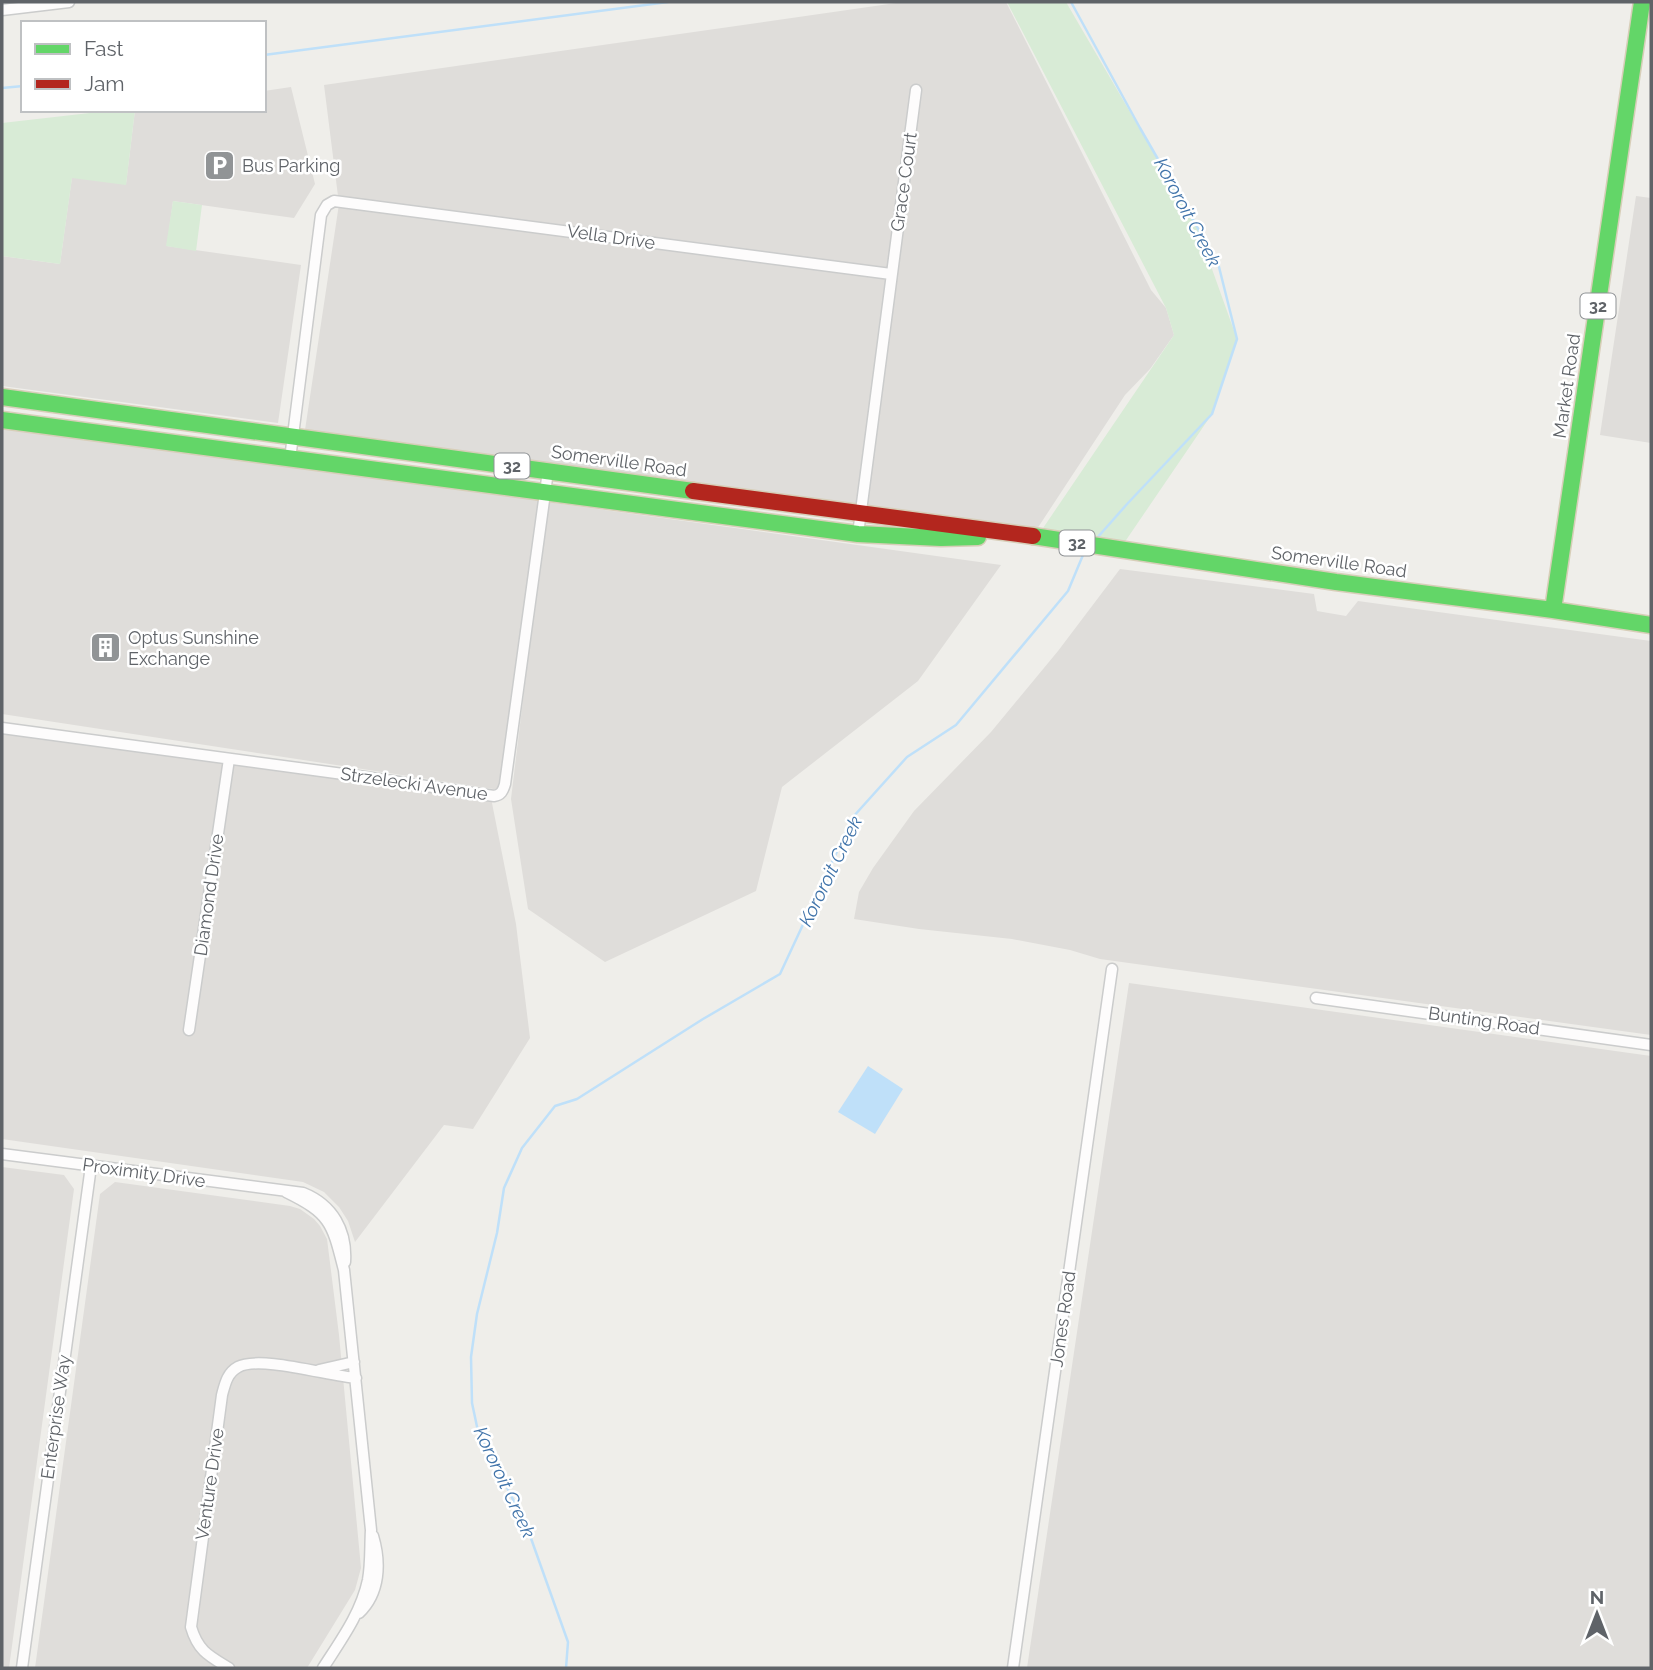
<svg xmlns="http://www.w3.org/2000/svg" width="1653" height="1670" font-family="Raleway,sans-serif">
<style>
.industrial{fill:#dfddda}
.green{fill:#d8ebd6}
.water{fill:#bfe0f9}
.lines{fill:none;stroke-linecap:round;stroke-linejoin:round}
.stream{stroke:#bfe0f9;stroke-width:2.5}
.street-casing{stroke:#cbcccc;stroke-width:13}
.fast-casing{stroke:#d7ceb8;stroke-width:19}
.jam-casing{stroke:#d7ceb8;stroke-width:19}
.street{stroke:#fdfcfc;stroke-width:10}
.fast{stroke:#63d668;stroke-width:16}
.jam{stroke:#b3261e;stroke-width:16}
.labels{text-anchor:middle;stroke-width:5;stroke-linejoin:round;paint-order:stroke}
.shield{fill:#fff;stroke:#8f9295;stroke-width:2}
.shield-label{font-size:16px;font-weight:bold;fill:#5f6368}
.poi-label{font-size:18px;fill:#5f6368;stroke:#fff;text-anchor:start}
.street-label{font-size:18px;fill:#5f6368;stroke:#fff}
.water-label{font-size:19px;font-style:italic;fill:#4174aa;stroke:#fff}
</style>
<rect width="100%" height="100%" fill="#efeeea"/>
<path class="industrial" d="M903 2H1006L1151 290 1166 308 1174 335 1150 369 1125 395 1035 532 305 430 339 204 324 85Z
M291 87 315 184 294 218 173 201 167 246 301 265 278 423 2 386V256L60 264 72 177 126 184 135 110H264V91Z
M1636 196 1651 198V443L1600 435Z
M2 428 539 497 500 790 2 714Z
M547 502 1001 565 918 681 782 787 756 891 605 962 528 909 511 799Z
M1120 569 1314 594 1317 611 1346 616 1358 601 1651 641V1035L1100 959 1070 950 1012 939 919 929 854 919 859 892 873 868 914 811 991 732 1058 651Z
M2 732 491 798 516 924 530 1038 473 1129 444 1125 355 1242 348 1221 339 1207 324 1192 303 1182 2 1139Z
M1129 983 1651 1056V1668H1027Z
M2 1167 64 1175 74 1189 9 1668H2Z
M115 1182 290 1206 300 1209 314 1219 320 1226 327 1239 339 1335 361 1568 355 1590 307 1668H35L100 1194Z"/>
<path class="green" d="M1007 2H1066L1197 227 1237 339 1212 414 1120 549 1037 537 1174 335 1166 308Z
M116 110H135L126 185 72 178 60 264 2 256V123Z
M173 201 202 205 196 251 166 246Z"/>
<path class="water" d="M868 1066 903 1089 875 1134 838 1112Z"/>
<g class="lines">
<path class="stream" d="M1071 2 1140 128 1218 263 1237 339 1212 414 1128 503 1097 538
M264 55 668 2
M2 88 23 86
M566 1668 568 1642 528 1530 492 1457 479 1436 472 1403 471 1357 477 1314 497 1233 504 1188 522 1148 555 1106 577 1099 703 1019 780 974 853 817 907 757 956 725 1068 591 1083 555 1086 551"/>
<defs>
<path id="street" d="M2 10 69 2
M290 459 321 215 327 205 334 201 891 274
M858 534 916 90
M2 728 358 776 494 796C501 795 503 791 505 784L548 471
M1316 998 1651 1045
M189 1030 229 759
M2 1154 303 1193C333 1205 347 1231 345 1262
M286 1192C331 1214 332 1223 344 1270L371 1530C370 1547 371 1564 368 1580 361 1613 341 1640 323 1668
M319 1370 354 1362
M359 1613C380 1593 381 1563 373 1536
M22 1668 91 1166
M229 1668C209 1656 198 1651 191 1627L222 1395C225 1384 227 1373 238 1367 260 1355 329 1376 356 1378
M1013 1668 1112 969"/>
<path id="fast" d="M2 397 693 491
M2 420 858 534 941 538 978 537
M1033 536 1336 582 1553 610 1651 625
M1553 610 1642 2"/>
<path id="jam" d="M693 491 1033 536"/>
</defs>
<use href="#street" class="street-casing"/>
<use href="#fast" class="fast-casing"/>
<use href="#jam" class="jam-casing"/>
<use href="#street" class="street"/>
<use href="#fast" class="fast"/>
<use href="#jam" class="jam"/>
</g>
<defs>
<symbol id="parking-square" viewBox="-11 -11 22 22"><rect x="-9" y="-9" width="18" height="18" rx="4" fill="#919496" stroke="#fff"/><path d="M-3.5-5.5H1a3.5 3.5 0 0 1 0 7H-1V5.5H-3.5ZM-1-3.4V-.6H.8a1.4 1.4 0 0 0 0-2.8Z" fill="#fff"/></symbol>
<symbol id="building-square" viewBox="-11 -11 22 22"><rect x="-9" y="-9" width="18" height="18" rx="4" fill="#919496" stroke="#fff"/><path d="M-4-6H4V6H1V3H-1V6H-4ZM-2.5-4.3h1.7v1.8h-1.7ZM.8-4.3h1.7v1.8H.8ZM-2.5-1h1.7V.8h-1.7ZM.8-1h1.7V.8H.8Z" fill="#fff"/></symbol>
</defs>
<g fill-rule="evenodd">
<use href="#parking-square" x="202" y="148" width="35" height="35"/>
<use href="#building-square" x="88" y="630" width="35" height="35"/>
</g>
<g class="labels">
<g class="shield">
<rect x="1580.5" y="293.5" width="35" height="25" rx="5"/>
<rect x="494.5" y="453.5" width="35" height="25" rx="5"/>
<rect x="1059.5" y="530.5" width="35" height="25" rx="5"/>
</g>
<g class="shield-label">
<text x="1598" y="312">32</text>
<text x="512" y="472">32</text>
<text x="1077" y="549">32</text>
</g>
<g class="poi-label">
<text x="242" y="172">Bus Parking</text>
<text x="128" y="644">Optus Sunshine<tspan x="128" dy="21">Exchange</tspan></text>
</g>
<g class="street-label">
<text transform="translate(904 182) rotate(-82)" y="6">Grace Court</text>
<text transform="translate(611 237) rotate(8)" y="6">Vella Drive</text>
<text transform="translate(1567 386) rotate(-82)" y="6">Market Road</text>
<text transform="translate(619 461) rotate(8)" y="6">Somerville Road</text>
<text transform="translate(1339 562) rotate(8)" y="6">Somerville Road</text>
<text transform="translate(414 784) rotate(8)" y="6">Strzelecki Avenue</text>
<text transform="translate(209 895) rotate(-82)" y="6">Diamond Drive</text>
<text transform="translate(1484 1021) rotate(8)" y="6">Bunting Road</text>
<text transform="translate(144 1173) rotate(8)" y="6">Proximity Drive</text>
<text transform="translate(1063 1319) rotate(-82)" y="6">Jones Road</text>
<text transform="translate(56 1417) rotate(-82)" y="6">Enterprise Way</text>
<text transform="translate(210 1484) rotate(-82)" y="6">Venture Drive</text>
</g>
<g class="water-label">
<text transform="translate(1188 212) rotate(62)" y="7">Kororoit Creek</text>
<text transform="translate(830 871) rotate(-64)" y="7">Kororoit Creek</text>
<text transform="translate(505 1482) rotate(65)" y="7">Kororoit Creek</text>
</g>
</g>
<rect width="1653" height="1670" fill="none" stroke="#5f6368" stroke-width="7"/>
<rect x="21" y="21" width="245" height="91" fill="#ffffff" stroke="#bfc1c3" stroke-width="2"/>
<rect x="35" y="44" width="35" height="10" fill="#63d668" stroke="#bfc1c3" stroke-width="2"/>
<text x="84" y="56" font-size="21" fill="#5f6368">Fast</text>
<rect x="35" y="79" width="35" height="10" fill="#b3261e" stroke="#bfc1c3" stroke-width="2"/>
<text x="84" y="91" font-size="21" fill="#5f6368">Jam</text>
<g transform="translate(1597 1614)" stroke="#ffffff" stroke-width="5" paint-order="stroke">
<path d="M0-5L12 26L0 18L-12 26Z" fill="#5f6368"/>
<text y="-10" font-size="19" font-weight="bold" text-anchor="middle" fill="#5f6368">N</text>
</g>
</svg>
